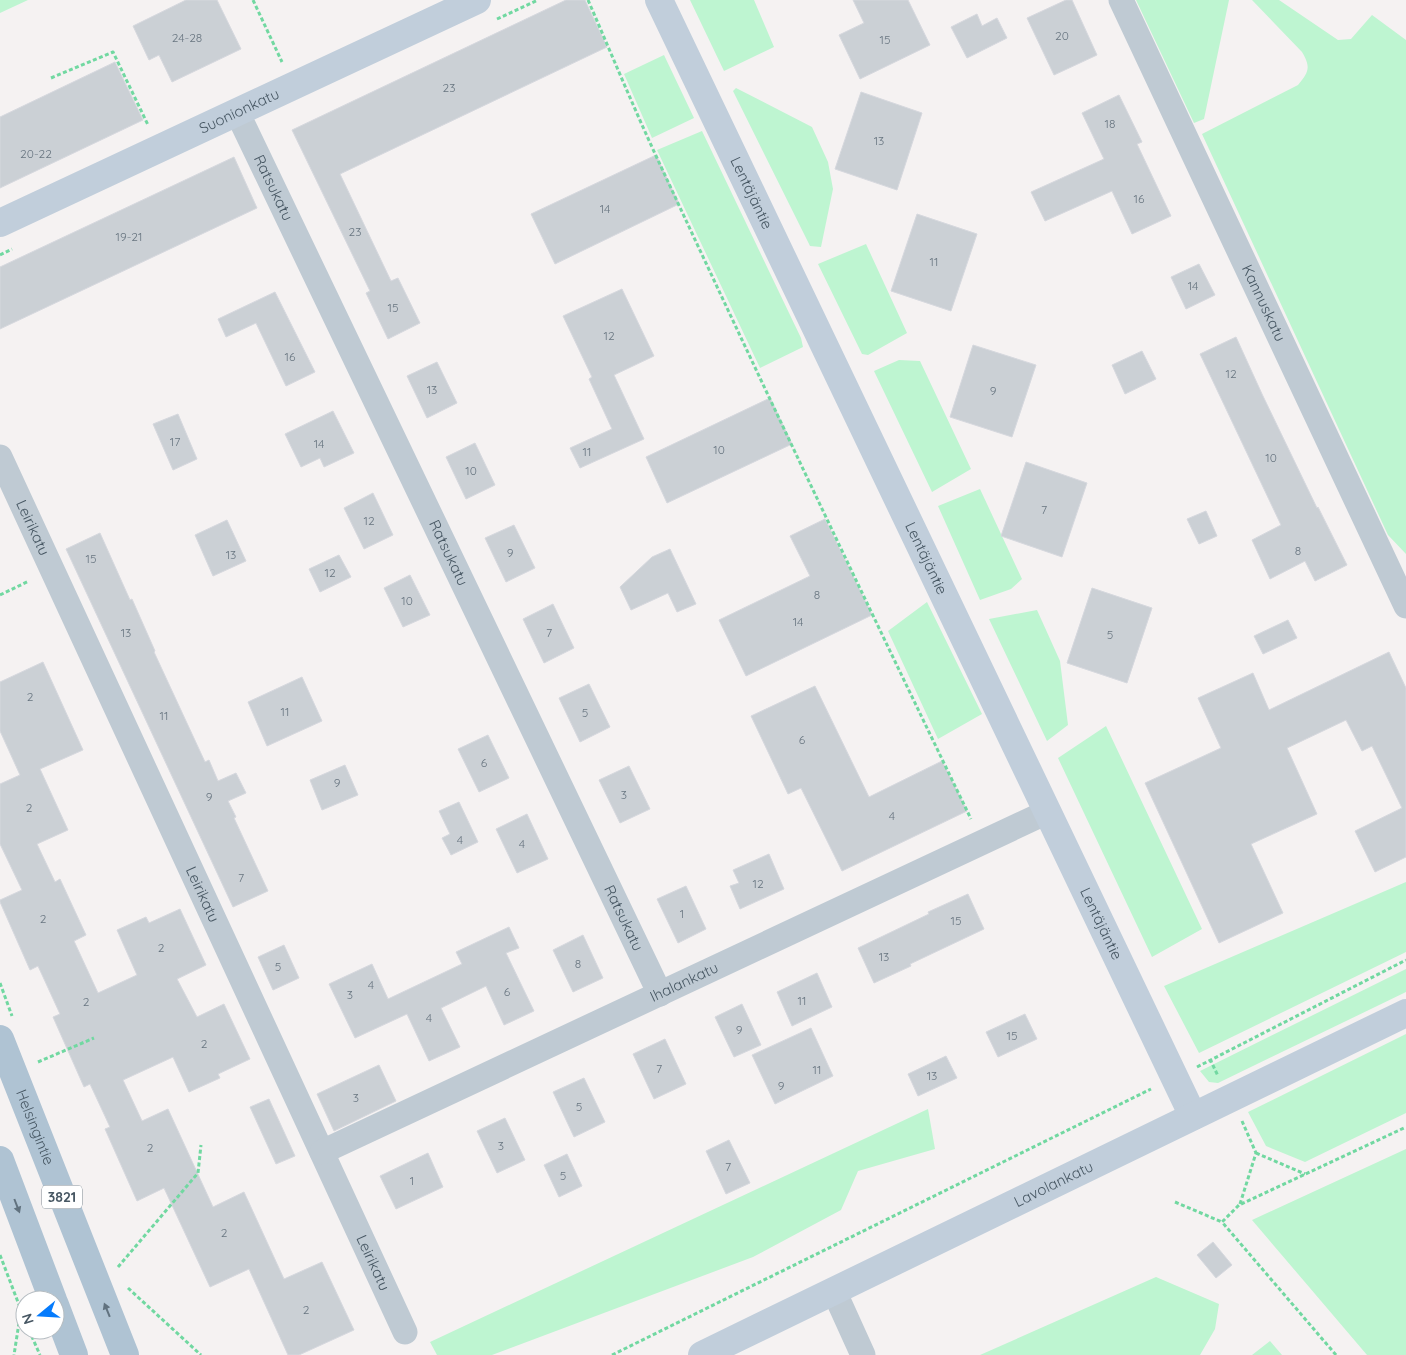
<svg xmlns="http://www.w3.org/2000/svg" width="1406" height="1355" font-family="Quicksand,sans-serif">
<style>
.green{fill:#bef5d1}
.building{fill:#cbd0d5;stroke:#d6d8de}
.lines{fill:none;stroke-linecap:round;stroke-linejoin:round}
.path{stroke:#71d8a1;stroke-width:3;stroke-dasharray:4 2.5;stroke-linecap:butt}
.street{stroke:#bfcad3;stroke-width:25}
.secondary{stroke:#c1cedb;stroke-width:28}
.primary{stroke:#afc3d3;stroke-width:28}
.oneway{fill:#61727f}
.labels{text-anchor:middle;stroke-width:4;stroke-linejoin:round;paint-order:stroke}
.number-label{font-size:12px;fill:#687580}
.shield{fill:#fff;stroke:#7e8992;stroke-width:1}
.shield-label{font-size:14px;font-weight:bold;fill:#475763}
.street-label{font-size:15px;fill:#475763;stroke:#fff}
</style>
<rect width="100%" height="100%" fill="#f5f2f2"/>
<path class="green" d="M0 0H28L0 13Z
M690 0H754L774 47 724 71Z
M1136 0H1229L1204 119 1194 123Z
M1252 0H1279L1338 40 1351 39 1372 15 1406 40V554L1388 535 1202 134 1298 85C1309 72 1311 67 1302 52Z
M664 55 694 118 652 138 624 74Z
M736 88 812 127 828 162 833 189 821 247 810 246 733 91Z
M702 131 801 338 803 347 760 368 657 150Z
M866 244 907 333 868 355 862 354 818 264Z
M899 360 920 361 971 469 932 492 874 371Z
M980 489 1022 579 1011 589 980 600 938 506Z
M927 602 982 714 938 739 888 631Z
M1037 610 1060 661 1068 725 1047 741 989 619Z
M1106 726 1202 929 1152 957 1058 758Z
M1406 882V952L1199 1053 1164 986Z
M1406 969V992L1218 1083 1209 1082 1200 1071Z
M1406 1034V1113L1305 1162 1266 1146 1248 1112Z
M928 1109 935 1149 858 1171 841 1210 753 1257 492 1355H437L430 1342Z
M1406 1149V1355H1367L1252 1220Z
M1156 1277 1219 1304 1215 1329 1200 1355H980Z
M1270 1341 1282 1355H1252Z"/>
<path class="building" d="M186 0H217L241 49 172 82 159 55 149 60 133 26Z
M566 0H585L607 47 340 174 391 281 398 278 420 323 388 339 366 293 370 291 292 130Z
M853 0H908L930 45 860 79 839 35 864 23Z
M1066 0H1072L1097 55 1054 75 1027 18Z
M977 14 982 26 997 18 1007 38 967 58 951 27Z
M115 62 143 120 0 188V117Z
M861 92 922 113 897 190 835 169Z
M1119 95 1142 142 1137 144 1171 216 1132 234 1112 191 1045 221 1031 192 1104 159 1082 113Z
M656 155 679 204 555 264 531 214Z
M234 157 257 208 0 329V267Z
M917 214 977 234 951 311 891 291Z
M1199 264 1215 295 1186 309 1171 277Z
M622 289 654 356 614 375 644 439 580 468 570 448 612 429 589 379 592 377 563 316Z
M275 292 315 372 286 386 256 323 226 337 218 319Z
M1236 337 1262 394 1317 508 1318 507 1347 565 1315 581 1305 561 1270 579 1252 540 1281 525 1200 354Z
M973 345 1036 365 1012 437 950 417Z
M1142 351 1156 379 1125 394 1112 365Z
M437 362 457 403 427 418 407 376Z
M770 398 792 444 667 503 646 457Z
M333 411 354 453 324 467 320 458 301 467 285 434Z
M178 414 197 459 173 470 153 424Z
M475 443 495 485 466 499 446 457Z
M1026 462 1087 483 1062 557 1001 536Z
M373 493 393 535 364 549 344 508Z
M1206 511 1217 536 1199 544 1187 519Z
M825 519 872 615 746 676 719 620 810 576 790 536Z
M227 520 246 561 213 576 195 535Z
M514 525 535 568 506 582 485 538Z
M100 533 130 600 132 599 155 651 154 652 205 762 209 760 218 781 236 773 246 793 228 801 236 817 234 818 268 891 233 907 66 549Z
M670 549 696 604 677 612 668 593 631 610 620 587 652 557Z
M339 555 351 577 320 592 309 569Z
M410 575 430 615 403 627 384 588Z
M1092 588 1152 608 1127 683 1067 663Z
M553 604 574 648 544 663 523 619Z
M1288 620 1297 638 1263 654 1254 636Z
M1389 652 1406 688V857L1375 872 1355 831 1402 808 1372 746 1362 751 1346 720 1287 748 1317 814 1251 844 1283 913 1219 943 1145 783 1221 748 1198 698 1253 673 1269 710Z
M43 662 83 750 40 769 68 830 37 844 55 882 60 879 86 935 74 941 98 993 137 975 117 930 146 917 149 923 180 909 206 965 177 979 197 1017 224 1004 250 1059 218 1074 220 1078 189 1092 173 1057 123 1080 142 1121 168 1109 213 1207 244 1192 284 1279 322 1262 354 1330 299 1355H288L249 1269 210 1287 164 1188 137 1201 105 1129 110 1127 90 1084 84 1087 53 1017 60 1014 38 966 30 970 0 902V900L22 890 0 844V784L20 775 0 731V682Z
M302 677 322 721 267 746 248 702Z
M589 684 610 727 580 742 559 698Z
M815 686 869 797 942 761 967 811 842 871 801 788 788 794 751 716Z
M488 735 509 778 479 792 458 749Z
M345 765 358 795 322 810 310 780Z
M629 766 650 809 620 823 599 780Z
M459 802 478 842 451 855 442 838 450 834 439 811Z
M527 814 548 859 517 873 496 829Z
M769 854 784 889 740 909 730 886 739 883 733 870Z
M686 886 706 929 678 943 657 899Z
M968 894 984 929 910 964 911 966 874 983 858 948 929 914 928 912Z
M509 927 519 948 506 953 534 1011 504 1025 486 986 441 1008 460 1047 429 1061 407 1014 355 1038 329 984 372 964 388 999 462 964 456 952Z
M583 935 603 978 573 992 553 950Z
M284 945 299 978 273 990 258 957Z
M817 973 832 1007 792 1026 777 992Z
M742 1004 761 1045 734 1057 715 1017Z
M1025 1014 1037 1039 998 1057 986 1032Z
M811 1028 833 1076 775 1104 752 1055Z
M665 1039 686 1084 654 1099 633 1054Z
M946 1056 957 1078 918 1096 908 1074Z
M379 1065 396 1101 334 1131 317 1094Z
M584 1078 605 1122 574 1137 553 1092Z
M269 1099 295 1156 276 1164 250 1107Z
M505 1118 525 1160 497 1173 477 1131Z
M729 1140 750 1183 726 1194 706 1151Z
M428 1153 443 1187 396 1209 380 1176Z
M567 1154 582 1186 559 1197 544 1165Z
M1213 1242 1232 1265 1216 1278 1197 1255Z"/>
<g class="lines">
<path class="path" d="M253 0 282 62
M588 0C611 53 633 106 657 158 760 380 865 600 971 819
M497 19 538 0
M51 78 113 52 148 125
M0 255 12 249
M0 595 29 581
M0 983 12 1016
M1210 1059 1218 1076
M38 1062 94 1038
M1197 1067 1406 960
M1256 1153 1305 1174
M1175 1202 1222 1222
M1240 1204 1256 1153 1242 1121
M0 1255 21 1310 14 1355
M118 1267 198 1173 201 1145
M128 1288 201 1355
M21 1310 25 1320
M29 1330 40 1355
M612 1355 1151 1089
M1336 1355 1222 1222 1239 1205 1406 1127"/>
<g class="street">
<path id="s1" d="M1121 0 1406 606"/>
<path id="s2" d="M237 112 660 994"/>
<path id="s3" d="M0 457 405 1332"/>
<path id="s4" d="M322 1152 1047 812"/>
<path d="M834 1291 863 1355"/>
</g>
<g class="secondary">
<path id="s5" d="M659 0 1193 1116"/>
<path id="s6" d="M0 223 477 0"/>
<path id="s7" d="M702 1355 1406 1013"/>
</g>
<g class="primary">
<path id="s8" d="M0 1039 125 1355"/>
<path d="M0 1160 53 1300"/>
<path d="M55 1305 74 1355"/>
</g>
</g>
<defs><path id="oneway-solid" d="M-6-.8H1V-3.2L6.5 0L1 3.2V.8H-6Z" transform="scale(1.25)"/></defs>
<g class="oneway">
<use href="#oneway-solid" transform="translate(17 1206) rotate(69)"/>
<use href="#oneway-solid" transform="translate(107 1310) rotate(-112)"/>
</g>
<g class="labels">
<g class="number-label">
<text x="1062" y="40">20</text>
<text x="187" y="42">24-28</text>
<text x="885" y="44">15</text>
<text x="449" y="92">23</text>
<text x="1110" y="128">18</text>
<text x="879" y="145">13</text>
<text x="36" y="158">20-22</text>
<text x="1139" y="203">16</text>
<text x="605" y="213">14</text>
<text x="355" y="236">23</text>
<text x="129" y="241">19-21</text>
<text x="934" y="266">11</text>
<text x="1193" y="290">14</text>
<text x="393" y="312">15</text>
<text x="609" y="340">12</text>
<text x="290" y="361">16</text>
<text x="1231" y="378">12</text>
<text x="432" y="394">13</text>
<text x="993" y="395">9</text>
<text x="175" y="446">17</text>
<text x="319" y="448">14</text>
<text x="719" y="454">10</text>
<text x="587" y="456">11</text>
<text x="1271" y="462">10</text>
<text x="471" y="475">10</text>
<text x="1044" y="514">7</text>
<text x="369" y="525">12</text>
<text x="1298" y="555">8</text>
<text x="510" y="557">9</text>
<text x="231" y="559">13</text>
<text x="91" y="563">15</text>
<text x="330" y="577">12</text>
<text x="817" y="599">8</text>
<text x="407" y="605">10</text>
<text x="798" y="626">14</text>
<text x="126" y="637">13</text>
<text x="549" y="637">7</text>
<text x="1110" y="639">5</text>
<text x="30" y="701">2</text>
<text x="285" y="716">11</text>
<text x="585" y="717">5</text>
<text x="164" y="720">11</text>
<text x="802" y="744">6</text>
<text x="484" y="767">6</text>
<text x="337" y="787">9</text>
<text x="624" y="799">3</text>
<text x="209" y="801">9</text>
<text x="29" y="812">2</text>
<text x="892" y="820">4</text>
<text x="460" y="844">4</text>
<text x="522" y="848">4</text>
<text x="241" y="882">7</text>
<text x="758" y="888">12</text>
<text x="682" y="918">1</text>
<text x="43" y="923">2</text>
<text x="956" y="925">15</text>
<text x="161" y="952">2</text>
<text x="884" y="961">13</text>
<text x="578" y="968">8</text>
<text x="278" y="971">5</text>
<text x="371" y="989">4</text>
<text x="507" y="996">6</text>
<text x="350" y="999">3</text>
<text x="802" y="1005">11</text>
<text x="86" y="1006">2</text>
<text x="429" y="1022">4</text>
<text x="739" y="1034">9</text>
<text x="1012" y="1040">15</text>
<text x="204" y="1048">2</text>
<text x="659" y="1073">7</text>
<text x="817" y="1074">11</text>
<text x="932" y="1080">13</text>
<text x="781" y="1090">9</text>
<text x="356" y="1102">3</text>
<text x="579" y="1111">5</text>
<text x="501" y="1150">3</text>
<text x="150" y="1152">2</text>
<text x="728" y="1171">7</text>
<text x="563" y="1180">5</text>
<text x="412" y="1185">1</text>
<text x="224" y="1237">2</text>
<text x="306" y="1314">2</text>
</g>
<rect class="shield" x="42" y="1185.5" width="40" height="23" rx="4"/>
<g class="shield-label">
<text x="62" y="1202">3821</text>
</g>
<g class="street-label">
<text dy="5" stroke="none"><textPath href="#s6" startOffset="264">Suonionkatu</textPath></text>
<text dy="5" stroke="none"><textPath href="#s2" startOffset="84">Ratsukatu</textPath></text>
<text dy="5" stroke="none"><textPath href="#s5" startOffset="214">Lentäjäntie</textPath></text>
<text dy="5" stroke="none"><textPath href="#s1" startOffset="335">Kannuskatu</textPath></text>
<text dy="5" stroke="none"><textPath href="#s3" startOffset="78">Leirikatu</textPath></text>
<text dy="5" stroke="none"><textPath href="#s2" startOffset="489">Ratsukatu</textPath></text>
<text dy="5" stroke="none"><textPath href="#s5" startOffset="619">Lentäjäntie</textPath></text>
<text dy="5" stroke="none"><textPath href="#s3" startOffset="482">Leirikatu</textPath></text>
<text dy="5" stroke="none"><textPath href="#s2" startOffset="894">Ratsukatu</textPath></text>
<text dy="5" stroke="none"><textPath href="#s5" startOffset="1024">Lentäjäntie</textPath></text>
<text dy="5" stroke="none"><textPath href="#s4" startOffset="400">Ihalankatu</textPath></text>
<text dy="5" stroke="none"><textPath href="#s8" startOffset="95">Helsingintie</textPath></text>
<text dy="5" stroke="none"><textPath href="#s7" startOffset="391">Lavolankatu</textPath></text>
<text dy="5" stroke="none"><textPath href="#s3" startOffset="888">Leirikatu</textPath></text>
</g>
</g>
<g transform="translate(40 1315) rotate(252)"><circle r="24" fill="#ffffff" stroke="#b5bcc1"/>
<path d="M0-4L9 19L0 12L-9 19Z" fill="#057bfc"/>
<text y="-8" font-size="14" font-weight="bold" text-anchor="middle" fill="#475763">N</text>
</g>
</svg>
